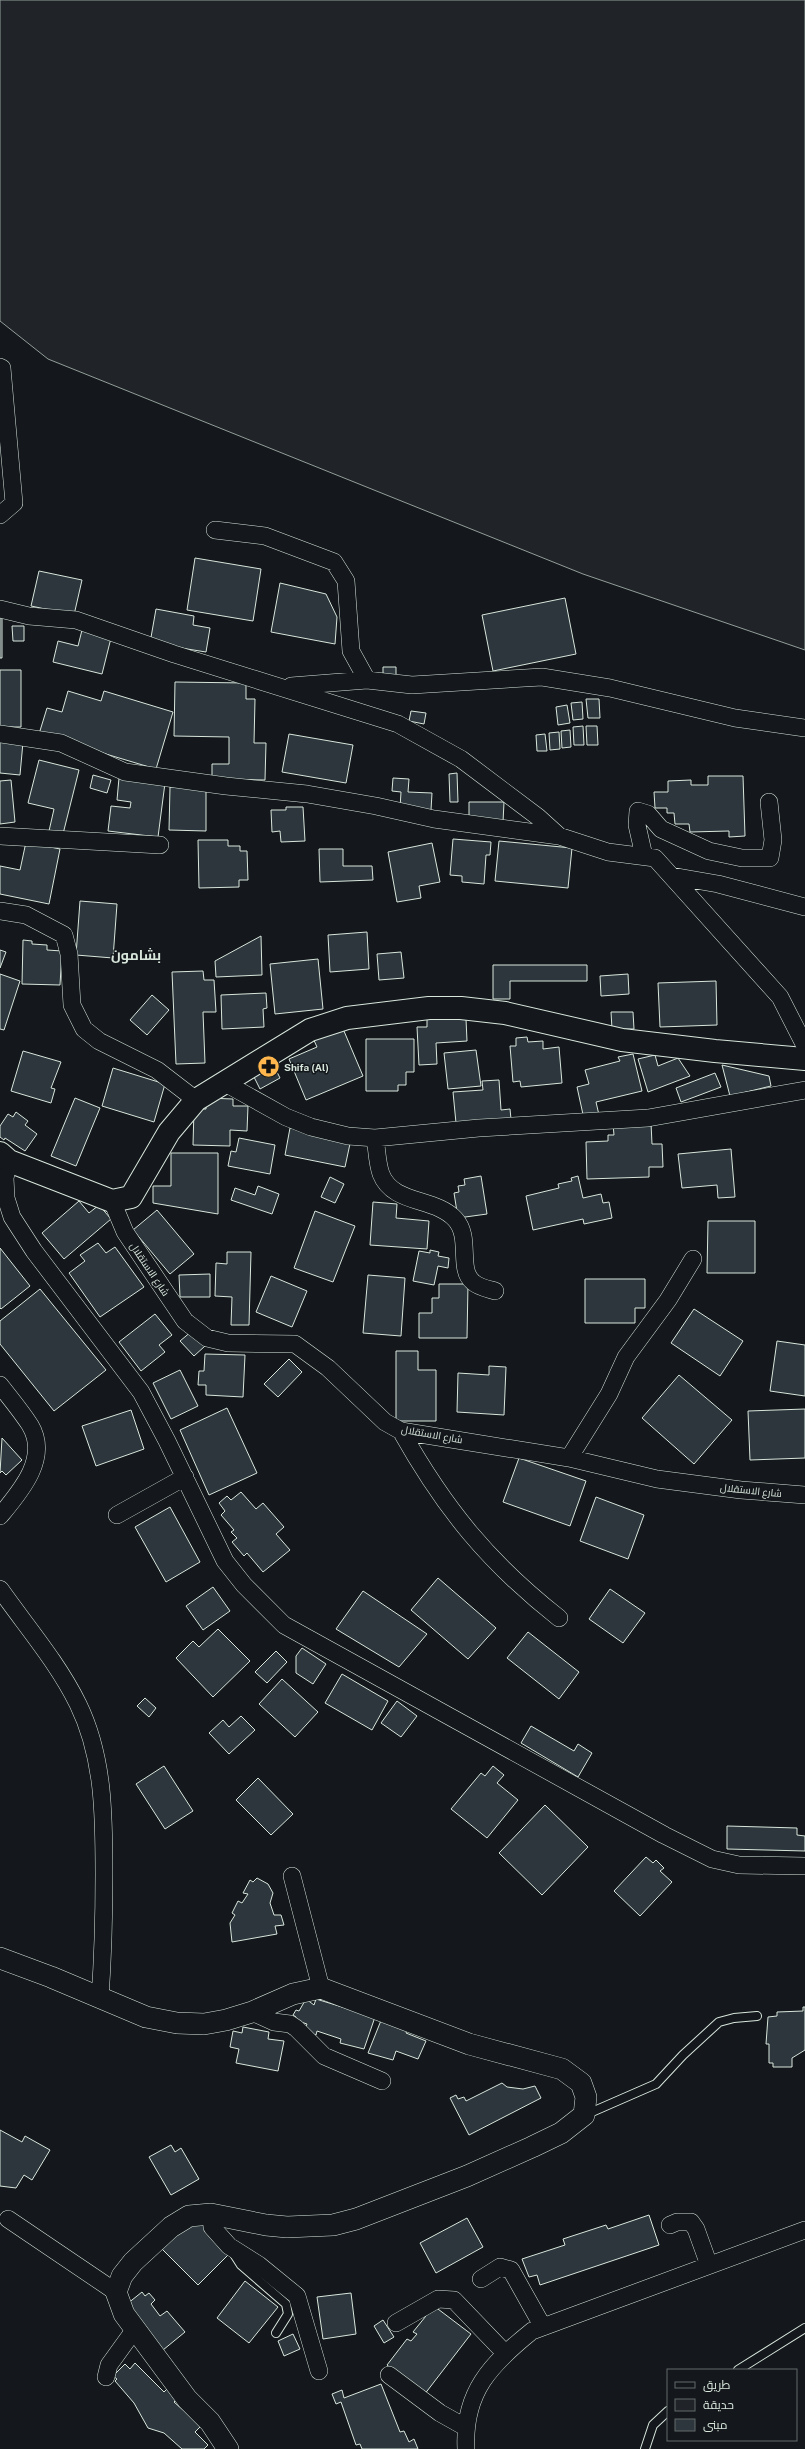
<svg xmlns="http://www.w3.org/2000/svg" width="805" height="2449" font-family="'Public Sans',Cairo,sans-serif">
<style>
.green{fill:#202428;stroke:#939e99}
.building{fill:#2c363c;stroke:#d8e6dc}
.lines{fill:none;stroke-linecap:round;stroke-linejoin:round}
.service-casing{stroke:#d8e6dc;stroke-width:10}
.minor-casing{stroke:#d8e6dc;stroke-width:18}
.tertiary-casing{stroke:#d8e6dc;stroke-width:22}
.secondary-casing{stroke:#d8e6dc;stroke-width:24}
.service{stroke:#14181c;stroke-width:8}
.minor{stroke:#14181c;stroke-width:17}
.tertiary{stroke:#14181c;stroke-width:21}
.secondary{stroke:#14181c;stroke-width:22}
.labels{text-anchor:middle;stroke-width:3;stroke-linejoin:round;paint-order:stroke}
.poi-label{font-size:10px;font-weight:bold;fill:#d8e6dc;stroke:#14181c;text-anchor:start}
.street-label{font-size:10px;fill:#d8e6dc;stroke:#14181c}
.district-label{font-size:14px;font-weight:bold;fill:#d8e6dc;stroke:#14181c}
</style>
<rect width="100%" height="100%" fill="#14181c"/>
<path class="green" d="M0 0H805V650L583 574 48 359 0 321Z"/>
<path class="building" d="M195 558 261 569 253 621 187 610Z
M39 571 82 580 74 615 31 606Z
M280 583 326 594 337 617 335 644 271 632Z
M565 598 576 654 493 671 482 615Z
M156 609 194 616 193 625 210 628 206 652 150 643Z
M0 616H2V658H0Z
M12 626H24V641H13Z
M83 626 112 634 102 674 53 662 58 641 78 646Z
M383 667H396V679H383Z
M0 670H21V727H0Z
M175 682 246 683V699H255L254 743H266L265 780 212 779V764H229V737L174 736Z
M68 691 101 701 104 691 173 712 156 769 39 734 47 708 62 712Z
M586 699H599L600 718H588Z
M582 702 583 719 573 720 571 703Z
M567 705 570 723 558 725 556 707Z
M411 711 426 713 424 724 409 721Z
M583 726 584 745H574L573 727Z
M586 726H597L598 745H587Z
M570 730 571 747 562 748 561 731Z
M559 732 560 749 550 750 549 733Z
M289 734 353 745 346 783 282 772Z
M545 734 547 751H537L536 735Z
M0 740 23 742 20 775 0 773Z
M39 760 79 770 63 834 49 831 54 809 28 803Z
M457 773 458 802H450L449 774Z
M93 775 111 780 107 793 90 788Z
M708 776H743L745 836 729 837V831L690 832 689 824H675L674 813H667V808H655L654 792H668V781L691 780V785H708Z
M119 778 165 783 158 837 108 831 111 806 130 808 131 802 117 800Z
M393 778 409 779 408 792 432 793 431 810 400 808 401 792 392 791Z
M11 780 15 822 0 824V781Z
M170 787H206V831L169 830Z
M469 802H504L503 822H469Z
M286 807H303L305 841 281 842 280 831 272 832 271 810H286Z
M453 839 491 842 490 855H486L484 884 462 882V876L450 875Z
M198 840H228V846H240V851H247L248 880H239V887L199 888Z
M499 841 572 848 568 888 495 881Z
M26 842 60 849 49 904 0 894V866L20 870Z
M432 843 440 882 419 886 421 898 397 902 388 852Z
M319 849H343V866H372L373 880 320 882Z
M80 901 117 904 113 958 76 955Z
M367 932 369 969 330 972 328 935Z
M261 936 262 975 216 977 215 961Z
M23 940 32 941V944L47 945V950L62 951 60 985 22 984Z
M0 950 6 952 0 968Z
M401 952 404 978 379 980 377 954Z
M318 959 323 1009 275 1014 270 964Z
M493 965H587V981H510V999H493Z
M203 971 204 980H214L216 1012H203L205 1063 176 1064 172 972Z
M0 974 20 981 4 1030 0 1029Z
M628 974 629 994 601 996 600 976Z
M716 981 717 1025 660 1027 658 983Z
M266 993 267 1008 263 1009 264 1027 222 1029 221 995Z
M152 995 169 1010 147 1035 130 1020Z
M611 1012H633L634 1029H612Z
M427 1013 466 1019 467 1041 436 1043 437 1064 419 1065 417 1027H427Z
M341 1024 363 1076 306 1100 289 1059 317 1047 312 1036Z
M527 1037 528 1042 543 1041V1049L559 1047 562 1083 521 1087 520 1081 513 1082 510 1046H516V1038Z
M366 1039H414V1072H406V1085H398V1091H366Z
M476 1050 481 1086 448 1089 444 1053Z
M23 1051 61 1062 51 1088 55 1089 51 1103 11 1091Z
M633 1054 642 1091 596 1102 599 1115 584 1119 577 1087 589 1084 585 1070 620 1061 618 1057Z
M655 1055 658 1066 678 1058 690 1076 648 1092 638 1059Z
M273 1064 280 1078 260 1089 253 1075Z
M722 1065 769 1076 771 1086 730 1096Z
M113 1068 165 1084 154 1122 102 1106Z
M715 1073 721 1087 681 1102 676 1088Z
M499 1080 501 1110 510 1109 511 1119 456 1123 453 1092 483 1090 482 1081Z
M75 1098 100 1108 76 1166 51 1156Z
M206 1098 233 1099V1106H248L247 1131 230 1130V1146L193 1145 194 1109H206Z
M16 1112 28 1121 25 1125 37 1134 25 1151 5 1138 4 1140 0 1137V1126L8 1114 13 1117Z
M651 1123 652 1144H662L663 1167H649V1177L587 1179 586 1142 608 1141V1135H614L613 1124Z
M290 1128 351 1139 345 1167 285 1155Z
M239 1138 275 1145 270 1174 228 1166 231 1151 236 1152Z
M731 1149 735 1197 718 1198 717 1185 682 1188 678 1154Z
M171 1153H218V1214L153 1203V1186H171Z
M481 1176 487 1214 458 1218 454 1193 459 1192 458 1186 465 1185 464 1179Z
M578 1176 583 1198 601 1194 603 1203 609 1202 612 1218 584 1224 583 1219 533 1230 526 1196 559 1188 558 1184 572 1181 571 1178Z
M330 1177 344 1184 335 1203 321 1197Z
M258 1186 279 1194 272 1214 231 1200 235 1188 255 1195Z
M79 1201 89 1213 99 1205 111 1219 64 1259 42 1233Z
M373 1202 397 1204 396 1218 429 1221 427 1249 370 1245Z
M157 1210 194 1254 170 1274 133 1230Z
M315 1211 355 1226 333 1282 294 1268Z
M708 1221H755V1273H707Z
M98 1243 106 1253 115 1247 144 1287 100 1317 69 1273 85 1261 80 1255Z
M0 1248 30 1286 1 1309 0 1308Z
M430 1250 439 1252 438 1256 449 1258 448 1268 438 1266 434 1285 413 1281 419 1251 430 1253Z
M227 1252H251L249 1325H231L232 1297 215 1296 216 1263 227 1264Z
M210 1274V1297H180L179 1275Z
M368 1275 405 1278 401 1336 363 1333Z
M271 1276 307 1291 292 1327 256 1312Z
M585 1279H645V1308H635V1323H585Z
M439 1284H468L467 1338H419V1313H432V1298H439Z
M40 1289 106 1370 54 1411 0 1344V1321Z
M694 1309 743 1341 720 1376 671 1343Z
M155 1314 172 1335 159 1345 165 1352 141 1371 119 1342Z
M192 1331 205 1346 194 1356 180 1341Z
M777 1341 805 1345V1396L770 1391Z
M396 1351H418V1370H436V1421H396Z
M205 1354 245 1355 243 1397 206 1395V1385H198L199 1371H204Z
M289 1359 302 1372 278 1397 264 1384Z
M489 1366 506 1367 504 1415 457 1412 458 1373 489 1375Z
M180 1370 198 1406 171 1419 153 1383Z
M679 1375 732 1420 694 1464 642 1418Z
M227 1408 257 1473 209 1495 180 1430Z
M805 1409V1458L750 1460 748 1411Z
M131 1410 144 1449 96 1466 82 1426Z
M2 1438 22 1460 6 1475 2 1471 0 1473Z
M519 1458 586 1481 570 1526 503 1502Z
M241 1492 256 1509 263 1503 284 1527 276 1534 290 1550 263 1572 247 1553 244 1556 232 1542 237 1538 231 1532 234 1530 221 1515 225 1511 219 1503 227 1496 231 1500Z
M596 1497 644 1515 628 1559 580 1541Z
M170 1507 200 1562 166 1582 135 1527Z
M438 1578 496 1628 468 1659 411 1610Z
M213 1587 230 1611 203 1630 186 1606Z
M610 1589 645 1613 623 1643 589 1619Z
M363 1591 427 1634 399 1667 336 1629Z
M218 1629 250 1661 213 1697 176 1658 193 1641 199 1647Z
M528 1632 579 1672 559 1699 507 1658Z
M302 1648 326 1664 313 1684 296 1673V1656Z
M276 1651 287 1662 267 1683 255 1672Z
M342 1674 388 1701 372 1730 325 1703Z
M282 1679 318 1712 295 1737 259 1704Z
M145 1698 156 1708 149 1717 137 1706Z
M397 1701 417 1716 401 1737 381 1723Z
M241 1716 255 1730 229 1754 209 1733 223 1720 229 1727Z
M531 1726 574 1751 578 1744 592 1753 578 1777 521 1743Z
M164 1766 193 1811 165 1829 136 1784Z
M493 1766 504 1775 497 1783 518 1800 487 1838 451 1809 481 1773 485 1776Z
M258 1778 293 1814 271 1835 236 1800Z
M545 1805 588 1847 542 1895 499 1853Z
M727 1826 797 1828V1835L805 1836V1851L727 1849Z
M646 1857 653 1863 656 1860 664 1868 660 1871 672 1882 640 1916 614 1891Z
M257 1878 268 1884 273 1893 270 1903 274 1915H281L284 1925 275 1926 277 1934 232 1942 230 1923 235 1915 232 1913 238 1901 242 1903 248 1894 243 1893 250 1880 253 1882Z
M306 1999 314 2005 316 1999 375 2017 364 2049 340 2043 341 2039 317 2031 316 2035 304 2031 307 2024 295 2020 296 2017 293 2015 296 2010 299 2011Z
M803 2007H805V2050L792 2058V2067H773V2063H769V2044H766L768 2017 777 2016V2012L803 2011Z
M382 2018 408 2028 406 2033 426 2041 418 2059 396 2051 393 2060 368 2053Z
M243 2027 269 2032 268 2039 284 2041 278 2071 236 2063 239 2049 230 2047 233 2031 242 2033Z
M502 2083 507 2087 523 2089 535 2086 541 2098 469 2135 450 2098 456 2095 458 2099 464 2097 466 2101Z
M0 2130 22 2142 25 2136 50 2150 32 2180 24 2175 16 2188 0 2186Z
M171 2145 175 2152 181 2148 199 2179 171 2195 149 2157Z
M649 2215 659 2245 540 2285 537 2275 529 2277 522 2259 565 2245 563 2239 606 2225 608 2229Z
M195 2217 229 2254 198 2285 160 2247Z
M467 2218 483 2247 436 2273 420 2243Z
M245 2281 278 2307 249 2343 217 2318Z
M142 2292 145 2296 149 2293 155 2300 151 2304 160 2316 167 2311 185 2332 163 2350 127 2304Z
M351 2293 356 2334 323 2339 317 2297Z
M434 2306 471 2334 424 2395 387 2365 407 2339 411 2341 417 2334 413 2332Z
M383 2320 394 2337 384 2343 374 2326Z
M293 2334 300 2349 284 2356 278 2341Z
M135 2363 164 2392 169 2387 179 2397 174 2402 201 2426 195 2432 208 2445 204 2449H182L164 2433 148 2428 134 2403 115 2381 117 2379 113 2376 125 2364 130 2369Z
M381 2384 400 2432 404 2431 409 2442 414 2439 418 2449H362L360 2444 356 2445 341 2402 336 2404 332 2394 342 2390 344 2398Z"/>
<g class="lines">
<defs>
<path id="service" d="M585 2115 656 2084 683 2055 719 2022 734 2018 757 2016
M234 2254 241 2265 286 2304 288 2314 276 2333
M738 2370 805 2328
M645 2449 653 2425 668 2411"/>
<path id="minor" d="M0 367 2 368 14 503 0 515
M215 530 265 536 334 562 346 581 351 651 367 680
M0 609 29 616 76 620 174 654 398 724 461 759 538 817 559 836
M291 686 367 680 412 685 542 677 610 688 735 718 805 728
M0 734 61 743 125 772 226 786 307 794 376 806 434 819 559 836 608 852 655 858 780 997 805 1046
M0 836 160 845
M644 856 637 825 638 811 648 814 661 829 709 851 742 858H770L773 840 769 802
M672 876 718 884 805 907
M0 911 26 915 64 935 69 954 72 1005 84 1029 99 1041 157 1070 196 1100
M225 1083 286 1117 311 1127 348 1136 375 1138 479 1128 648 1118 805 1090
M375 1138C377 1149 377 1163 381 1174 393 1205 435 1197 455 1219 472 1237 457 1269 473 1282 478 1287 488 1289 495 1291
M9 1161 5 1178 6 1198 12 1217 34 1251 141 1392 167 1441 225 1561 244 1585 284 1625 664 1835 712 1859 739 1865 805 1866
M112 1201 125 1232 185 1321 207 1338 228 1343 295 1344 328 1368 385 1422 401 1431 569 1458 657 1479 741 1490 805 1495
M0 1385C10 1398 21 1411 30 1425 50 1458 20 1492 0 1516
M401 1431C445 1509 488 1562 559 1618
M569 1458 609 1394 626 1357 668 1300 693 1259
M117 1515 185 1477
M0 1589C26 1626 58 1663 78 1704 104 1757 104 1816 104 1874 104 1915 103 1956 100 1998
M292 1876 321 1988
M252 2012 274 2022 290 2024 296 2028 324 2056 382 2081
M211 2214 212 2227 229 2246 259 2265 297 2296 319 2371
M8 2219 116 2292
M670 2225 677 2222H691L696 2229 709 2265
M481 2279 500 2267 511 2270 543 2327
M396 2323 438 2299 454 2300 505 2353
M389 2375 440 2413 465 2427
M106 2377 109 2365 135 2329
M466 2449C463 2392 491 2364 532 2331L805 2230"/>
<path id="tertiary" d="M0 1958 51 1977 146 2017 177 2023 204 2024 226 2020 252 2012 293 1994 321 1988 469 2044 562 2069 581 2083 586 2097 584 2115 561 2133 532 2147 467 2176 356 2219 333 2225 287 2227 266 2225 211 2214 189 2216 171 2227 133 2262 122 2276 116 2292 124 2314 187 2399 210 2422 228 2449"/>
<path id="secondary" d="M0 1153 9 1161 112 1201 131 1197 169 1132 196 1100 310 1030 347 1018 429 1008H461L505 1013 622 1040 715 1051 805 1059"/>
</defs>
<use href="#service" class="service-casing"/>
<use href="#minor" class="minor-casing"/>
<use href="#tertiary" class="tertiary-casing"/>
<use href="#secondary" class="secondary-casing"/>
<use href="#service" class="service"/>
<use href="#minor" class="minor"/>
<use href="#tertiary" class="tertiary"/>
<use href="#secondary" class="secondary"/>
</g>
<defs>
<symbol id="pharmacy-disc" viewBox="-11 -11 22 22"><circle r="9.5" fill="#ffb74d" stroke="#14181c"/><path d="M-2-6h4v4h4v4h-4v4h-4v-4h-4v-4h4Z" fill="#111"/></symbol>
</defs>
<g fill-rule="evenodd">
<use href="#pharmacy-disc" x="256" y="1054" width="25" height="25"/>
</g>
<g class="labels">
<g class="poi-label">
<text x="284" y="1071">Shifa (Al)</text>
</g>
<g class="street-label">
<text transform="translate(150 1269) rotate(56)" y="4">شارع الاستقلال</text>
<text transform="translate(432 1434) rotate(10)" y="4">شارع الاستقلال</text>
<text transform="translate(751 1490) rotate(6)" y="4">شارع الاستقلال</text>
</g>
<g class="district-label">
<text x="136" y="960">بشامون</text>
</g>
</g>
<rect x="667" y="2369" width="130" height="72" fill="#14181c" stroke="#626a69"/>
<rect x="675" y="2382" width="20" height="6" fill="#14181c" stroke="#626a69"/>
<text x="703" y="2389" font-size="12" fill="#d8e6dc">طريق</text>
<rect x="675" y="2399" width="20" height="12" fill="#202428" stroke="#626a69"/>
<text x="703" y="2409" font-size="12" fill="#d8e6dc">حديقة</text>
<rect x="675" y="2419" width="20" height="12" fill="#2c363c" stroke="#626a69"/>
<text x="703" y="2429" font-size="12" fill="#d8e6dc">مبنى</text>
</svg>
